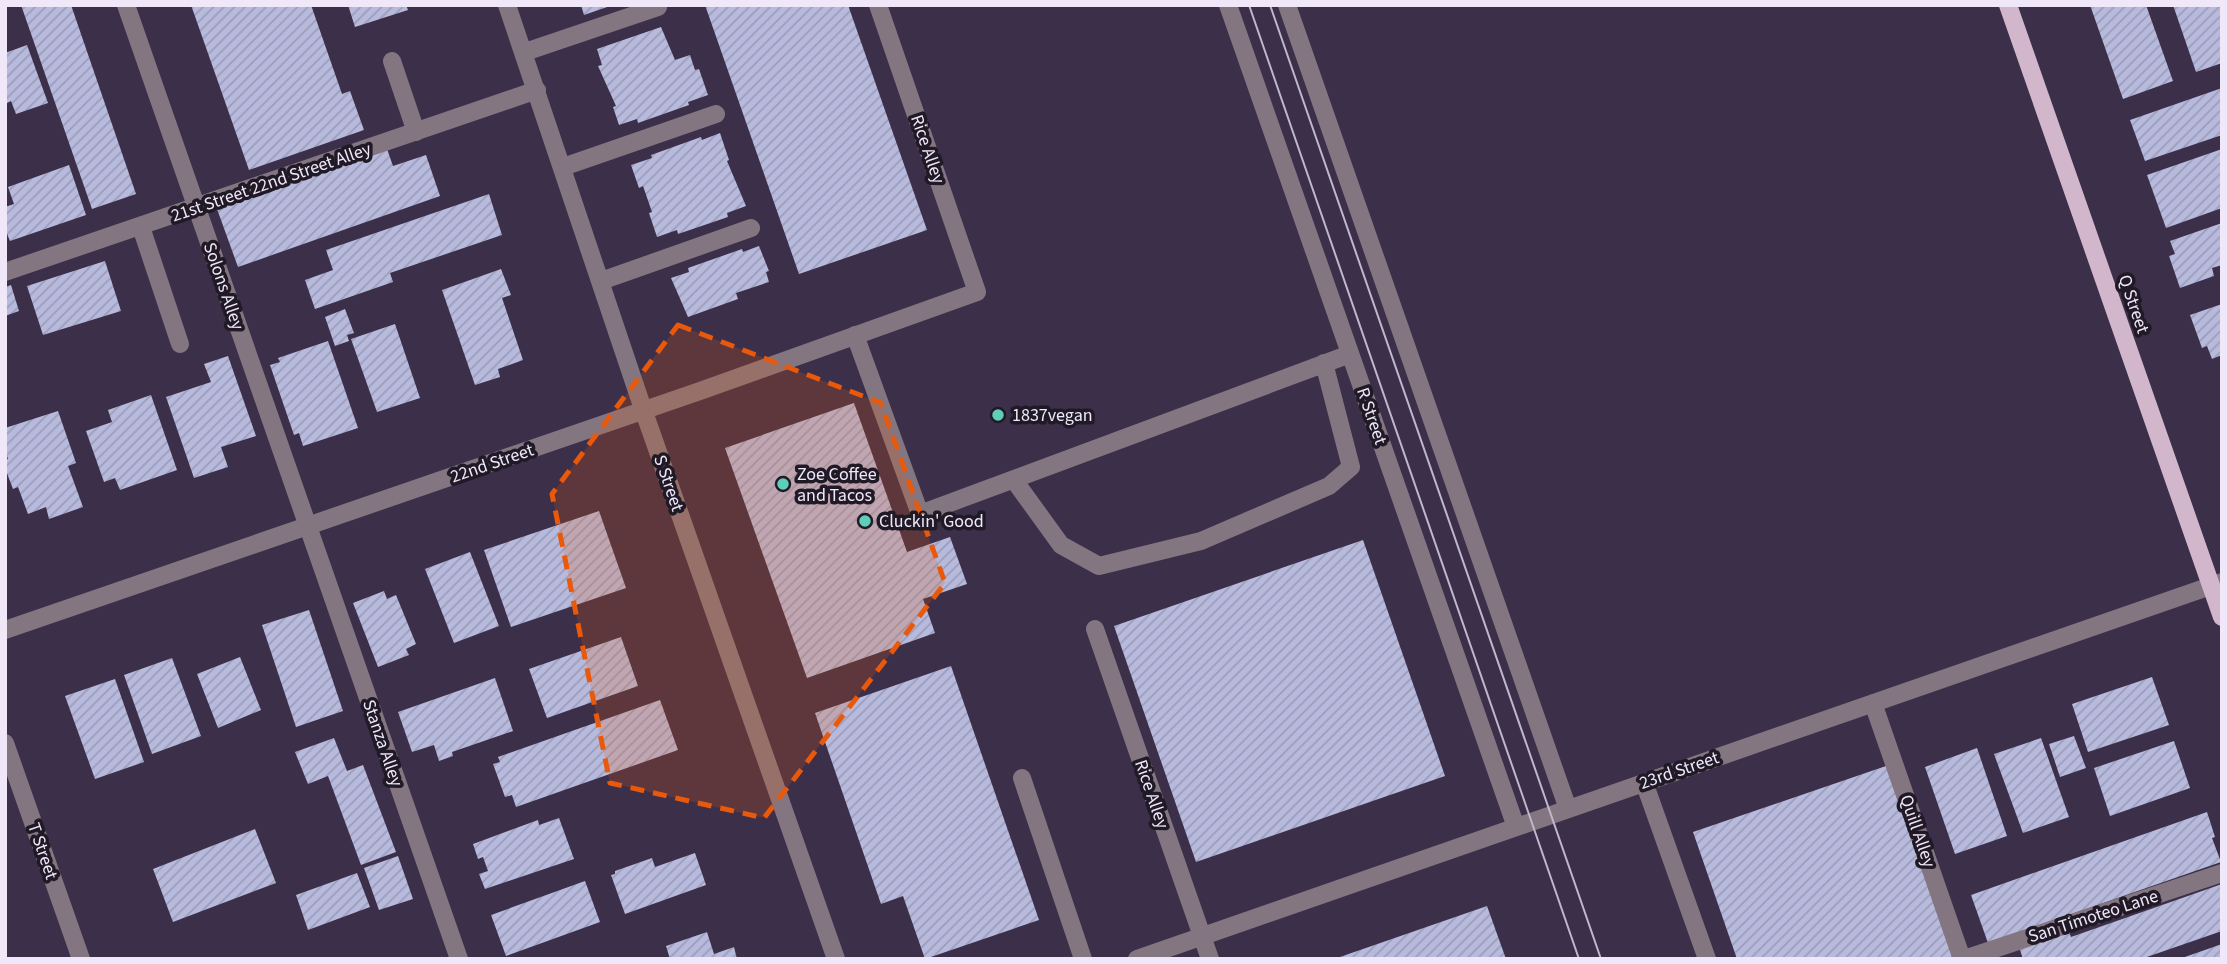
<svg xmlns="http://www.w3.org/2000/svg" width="2227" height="964" font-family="'Source Sans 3',sans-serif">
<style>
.building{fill:url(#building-hatch)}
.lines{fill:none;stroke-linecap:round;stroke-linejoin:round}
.minor{stroke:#847681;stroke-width:18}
.major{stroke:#d1b6cc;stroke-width:18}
.tram{stroke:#c1b7cc;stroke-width:2}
.marked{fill:#e8590c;fill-opacity:0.2;stroke:#e8590c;stroke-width:5;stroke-dasharray:14 9;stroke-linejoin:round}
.poi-dot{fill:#5eceb8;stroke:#201a26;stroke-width:2.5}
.labels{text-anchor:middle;stroke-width:7;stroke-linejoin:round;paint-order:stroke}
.street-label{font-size:18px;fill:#f0e7f9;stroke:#201a26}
.poi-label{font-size:18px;fill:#f0e7f9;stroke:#201a26;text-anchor:start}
</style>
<defs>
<pattern id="building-hatch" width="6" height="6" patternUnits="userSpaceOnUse" patternTransform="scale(1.75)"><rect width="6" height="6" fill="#b7badd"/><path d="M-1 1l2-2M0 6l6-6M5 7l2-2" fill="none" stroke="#9b9db8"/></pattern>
</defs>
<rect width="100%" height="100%" fill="#3c2f4a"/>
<path class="building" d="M21 5H71L136 194 92 209Z
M191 5H311L342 94 350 91 364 130 249 170Z
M348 5H406L408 10 355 27Z
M581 5H610V6L584 15Z
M705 5H848L927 230 799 274Z
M2090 5H2146L2173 81 2123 99Z
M2173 5H2222V63L2196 72Z
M661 27 675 60 690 55 695 70 699 69 708 95 688 102 689 105 638 123 637 119 619 125 613 107 616 106 598 66 602 65 597 49Z
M27 45 48 103 16 114 11 101 5 104V53Z
M2222 88V135L2145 161 2130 120Z
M720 133 729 160 727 161 746 206 727 213 728 217 678 234 677 230 657 237 649 213 652 212 643 186 639 188 631 165 652 158 651 155 701 137 702 140Z
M387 149 393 166 426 155 440 196 238 267 217 209Z
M2222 149V208L2166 228 2147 175Z
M69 165 86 215 10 241 5 229V207L14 204 8 187Z
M489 194 502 235 390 273 393 282 315 309 305 280 333 270 326 250Z
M2222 223V265L2212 268 2214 276 2180 288 2169 256 2175 254 2170 241Z
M759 246 769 271 766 272 769 282 736 293 738 299 688 317 671 278 689 272 688 268 742 249 743 252Z
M105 261 121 311 43 335 27 286Z
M501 269 511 295 502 298 523 360 498 369 500 377 475 385 442 290Z
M11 285 19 311 5 316V287Z
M2222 304V355L2212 359 2207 346 2202 348 2190 315Z
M345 309 354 333 347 335 349 341 335 346 325 317Z
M395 324 420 398 377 412 351 339Z
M328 341 358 428 303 446 299 433 294 435 270 365 280 362 278 358Z
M228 356 256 436 221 447 228 467 194 478 166 397 211 382 204 364Z
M151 395 177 470 120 490 115 478 104 482 86 431 112 422 108 410Z
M854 403 907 552 950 537 967 584 923 599 935 633 807 678 725 448Z
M58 411 76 463 68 466 83 507 49 519 46 507 28 514 18 487 13 489 5 468V460L8 459 5 450V428Z
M599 511 626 588 511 627 484 550Z
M1363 540 1445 776 1196 862 1114 626Z
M470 552 499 626 454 643 425 569Z
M384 591 387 599 396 595 416 644 406 649 409 655 378 667 353 603Z
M309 610 343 711 296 727 262 625Z
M621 637 638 686 547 718 529 669Z
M240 657 261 710 218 728 197 674Z
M172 658 201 736 152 754 124 675Z
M951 666 1039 920 925 959 903 896 881 904 815 713Z
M2152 677 2169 725 2088 752 2072 704Z
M495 678 513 731 452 752 453 756 439 761 434 745 412 752 398 712Z
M115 679 144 762 95 779 65 696Z
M660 700 678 750 516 807 512 795 505 797 493 764 500 762 498 757Z
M2074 736 2086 768 2060 777 2049 744Z
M334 738 347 771 363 765 396 852 361 865 328 776 308 784 295 752Z
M2041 738 2069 817 2023 833 1994 754Z
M2174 741 2190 788 2110 816 2094 768Z
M1977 748 2007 836 1955 854 1925 767Z
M1886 766 1953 959H1737L1693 832Z
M2207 812 2215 837 2212 838 2221 862 1988 943 1971 895Z
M559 818 574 859 485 889 479 874 488 871 483 857 478 859 473 844 538 820 539 825Z
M255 829 276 883 173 922 153 869Z
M695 853 706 885 625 914 611 875 615 874V871L652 858 655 867Z
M398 856 413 899 379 910 364 868Z
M357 873 370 907 308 930 296 895Z
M585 881 600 922 506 956 491 915Z
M2222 884V931L2141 959H2023L2019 947 2068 930 2071 937Z
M1487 906 1506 959H1337V958Z
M707 932 714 954 734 947 737 959H670L666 946Z
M2222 944V959H2182V958Z"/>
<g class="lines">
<path class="minor" d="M126 5 459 959
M507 5 643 409 836 959
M1228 5 1516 827
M1287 5 1568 809
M525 52 658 7
M392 61 416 132
M563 167 716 114
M141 227 180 344
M5 272 537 90
M601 281 751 228
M855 335 920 514 1350 354
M1014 480 1061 545 1099 566 1201 541 1329 486 1351 467 1324 363
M1095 629 1210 959
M5 630 700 391 977 292 878 5
M1873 703 1962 959
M5 743 81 959
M1022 778 1083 959
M1644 782 1707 959
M1137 959 2222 582
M1964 959 2222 873"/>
<path class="major" d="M2008 5 2222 617"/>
<path class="tram" d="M1249 5 1579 959
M1270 5 1601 959"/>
</g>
<path class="marked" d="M678 325 881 403 945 583 764 818 610 783 552 494Z"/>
<g class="poi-dot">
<circle cx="998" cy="415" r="7"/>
<circle cx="783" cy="484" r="7"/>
<circle cx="865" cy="521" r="7"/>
</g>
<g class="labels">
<g class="street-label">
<text transform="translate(928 149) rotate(71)" y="6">Rice Alley</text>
<text transform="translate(271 182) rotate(-19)" y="6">21st Street 22nd Street Alley</text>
<text transform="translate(224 286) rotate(71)" y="6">Solons Alley</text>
<text transform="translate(2134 304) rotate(71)" y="6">Q Street</text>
<text transform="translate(1372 416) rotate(71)" y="6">R Street</text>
<text transform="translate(492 463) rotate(-19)" y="6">22nd Street</text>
<text transform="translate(669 483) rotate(71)" y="6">S Street</text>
<text transform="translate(383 743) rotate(71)" y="6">Stanza Alley</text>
<text transform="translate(1679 770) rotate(-19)" y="6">23rd Street</text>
<text transform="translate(1152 794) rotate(71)" y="6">Rice Alley</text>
<text transform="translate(1918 831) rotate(71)" y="6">Quill Alley</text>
<text transform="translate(43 851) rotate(71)" y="6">T Street</text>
<text transform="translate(2093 916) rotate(-18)" y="6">San Timoteo Lane</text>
</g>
<g class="poi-label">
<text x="1012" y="421">1837vegan</text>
<text x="797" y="480">Zoe Coffee<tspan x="797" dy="21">and Tacos</tspan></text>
<text x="879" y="527">Cluckin' Good</text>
</g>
</g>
<rect width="2227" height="964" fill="none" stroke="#f0e7f9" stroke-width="14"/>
</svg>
